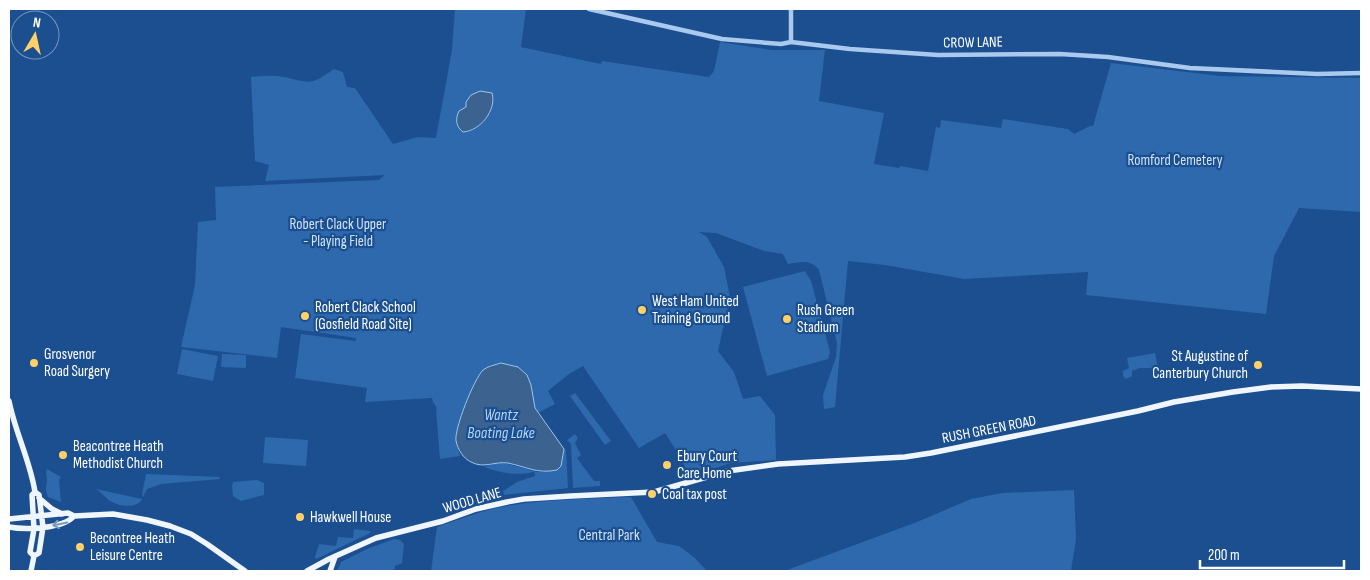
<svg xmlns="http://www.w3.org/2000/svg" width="1370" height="580" font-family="'Sofia Sans Condensed',sans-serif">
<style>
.green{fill:#2e69ad}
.water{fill:#3c6290;stroke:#9cc4f0}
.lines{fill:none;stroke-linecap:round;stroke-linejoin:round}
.minor{stroke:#a9c9ee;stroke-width:4.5}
.major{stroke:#f0f6ff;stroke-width:5.5}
.oneway{stroke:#7b9ac1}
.poi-dot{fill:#ffd166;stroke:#1b4f8f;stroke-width:2}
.labels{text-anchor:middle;stroke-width:4.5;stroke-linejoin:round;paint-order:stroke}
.street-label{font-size:15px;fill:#fff;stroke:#1b4f8f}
.park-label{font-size:15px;fill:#cfe3fa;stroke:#1b4f8f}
.poi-label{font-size:15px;fill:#fff;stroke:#1b4f8f;text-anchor:start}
.water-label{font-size:16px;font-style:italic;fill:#b5d3f5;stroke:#1b4f8f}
</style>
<rect width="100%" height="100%" fill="#1b4f8f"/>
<path class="green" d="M455 9H526L521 47 601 64 602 61 709 77 714 71 720 42 772 50H825L819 101 884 113 874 164 899 168 900 166 928 171 936 127 940 128 941 120 1001 128 1003 119 1068 129 1074 134 1090 126H1093L1111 63 1220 76 1361 78V212L1299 208 1274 256 1266 314 1086 295 1088 272 964 279 885 265 848 261 835 407 824 409 823 395 836 357 837 343 819 270C811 259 800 262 788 264L783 254 764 251 716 233 699 232 707 237 724 267 730 297 718 351 734 372 743 399 760 396 775 415 776 460 731 463 687 477 683 461 665 433 639 448 583 366 569 374 548 391 555 404 538 413 535 408 533 397H469C460 422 452 428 460 456L440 459 436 409 437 408 433 402 432 398 365 402 367 388 295 378 301 334 356 341V338L281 327 277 358 181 347 195 285 198 222 216 220 215 187 379 180 385 175 265 181 269 165 255 161 251 77C261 76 273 75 283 77 311 82 308 87 334 69L343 72 347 87 355 88 393 144 418 137 436 138 452 50Z
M805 271 811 281 830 352 828 359 767 376 743 287Z
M182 349 218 356 213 381 177 374Z
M1155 353 1158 368H1140L1132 371V376L1126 379 1123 376V371L1129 368 1127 358Z
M222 354 246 355V368L221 367Z
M575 393 611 441 605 445 570 396Z
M575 434 578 438 575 443 581 455 577 458 594 481H600V486L573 488 571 444 567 440Z
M265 437 308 440 306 466 263 463Z
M564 449 566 450 568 488 504 495 503 491 517 482 535 476 534 472C516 476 501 473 484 467L501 462 537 472 557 470 561 466Z
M47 469 61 477 59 480 61 502 48 497C45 489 46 489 47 481 47 475 45 474 47 469Z
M146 474 219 477 220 479 161 484 147 489 143 497 142 495Z
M257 480 264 483V495L241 501 233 496 232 486 233 482Z
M96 489 142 499C138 508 120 507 112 502 106 499 102 493 96 489Z
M1074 490 1076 539 1071 571H784L917 522 971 499 1002 493Z
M631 497 657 542 679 546 695 558 707 571H431L437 527C457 520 476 513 496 508 540 499 586 499 631 497Z
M354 529 370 531V533L316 559 315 557 319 544 336 546 338 537 353 538Z
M394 539 400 540 404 544 402 563 395 566 394 571H337L341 562 367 549Z"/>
<path class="water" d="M480 91 492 93C497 110 480 131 463 132 456 127 455 119 459 111L466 107V102L471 95Z
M501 363 518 367 527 375 531 385 535 408 564 449 561 466 557 470C537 474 527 467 508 463 495 461 484 469 471 462 463 458 458 450 456 441 454 429 474 379 483 370 488 366 495 365 501 363Z"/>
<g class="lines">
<path class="minor" d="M589 9 722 39 781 44 791 42 850 49 938 55 1060 54 1108 57 1190 68 1317 74 1361 73
M791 9V42"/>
<path class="major" d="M9 401C15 432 30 460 35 492L32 495 34 529 30 552 34 556
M39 498 52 509 62 514
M9 519 68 513 74 516 113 514 147 520 170 526 191 534 207 544 245 571
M9 527C25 530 63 529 74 516
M31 571 34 556 39 553 43 527 39 495 35 492
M307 571 329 559 376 538 443 521 476 509 507 502 524 499 571 496 654 492 728 471 778 464 905 457 931 453 1138 411 1174 402 1233 392 1271 387 1302 386 1361 389
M330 571 335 557"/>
</g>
<defs><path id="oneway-shaft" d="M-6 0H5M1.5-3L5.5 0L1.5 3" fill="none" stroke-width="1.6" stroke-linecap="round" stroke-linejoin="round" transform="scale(1.25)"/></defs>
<use class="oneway" href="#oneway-shaft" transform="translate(60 524) rotate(168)"/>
<g class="poi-dot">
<circle cx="642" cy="310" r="5"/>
<circle cx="305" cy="316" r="5"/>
<circle cx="787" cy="319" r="5"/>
<circle cx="34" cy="363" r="5"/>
<circle cx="1258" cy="365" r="5"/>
<circle cx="63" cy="455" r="5"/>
<circle cx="667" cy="465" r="5"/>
<circle cx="652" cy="494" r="5"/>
<circle cx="300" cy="517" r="5"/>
<circle cx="80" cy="547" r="5"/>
</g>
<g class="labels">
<g class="street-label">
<text transform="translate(973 42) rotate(-1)" y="5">CROW LANE</text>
<text transform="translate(989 429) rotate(-11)" y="5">RUSH GREEN ROAD</text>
<text transform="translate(472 500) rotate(-16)" y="5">WOOD LANE</text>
</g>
<g class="park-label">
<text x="1175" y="165">Romford Cemetery</text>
<text x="338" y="229">Robert Clack Upper<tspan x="338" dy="17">- Playing Field</tspan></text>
<text x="609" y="540">Central Park</text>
</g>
<g class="poi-label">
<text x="652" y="306">West Ham United<tspan x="652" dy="17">Training Ground</tspan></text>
<text x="315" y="312">Robert Clack School<tspan x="315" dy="17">(Gosfield Road Site)</tspan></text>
<text x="797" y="315">Rush Green<tspan x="797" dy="17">Stadium</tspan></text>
<text x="44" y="359">Grosvenor<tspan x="44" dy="17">Road Surgery</tspan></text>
<text x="1248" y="361" text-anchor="end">St Augustine of<tspan x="1248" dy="17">Canterbury Church</tspan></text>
<text x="73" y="451">Beacontree Heath<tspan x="73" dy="17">Methodist Church</tspan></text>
<text x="677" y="461">Ebury Court<tspan x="677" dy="17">Care Home</tspan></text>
<text x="662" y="499">Coal tax post</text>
<text x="310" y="522">Hawkwell House</text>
<text x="90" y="543">Becontree Heath<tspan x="90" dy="17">Leisure Centre</tspan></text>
</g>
<g class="water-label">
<text x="501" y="420">Wantz<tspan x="501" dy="18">Boating Lake</tspan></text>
</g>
</g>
<rect width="1370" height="580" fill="none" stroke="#ffffff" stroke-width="20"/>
<g transform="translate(35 35) rotate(9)"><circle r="24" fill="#1b4f8f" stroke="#7695bc"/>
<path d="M0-4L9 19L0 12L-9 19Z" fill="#ffd166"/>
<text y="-8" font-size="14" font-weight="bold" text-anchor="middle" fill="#ffffff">N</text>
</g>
<path d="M1200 560v8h144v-8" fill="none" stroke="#ffffff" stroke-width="2.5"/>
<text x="1208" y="560" font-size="15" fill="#ffffff" stroke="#1b4f8f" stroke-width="4" paint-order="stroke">200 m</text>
</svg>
